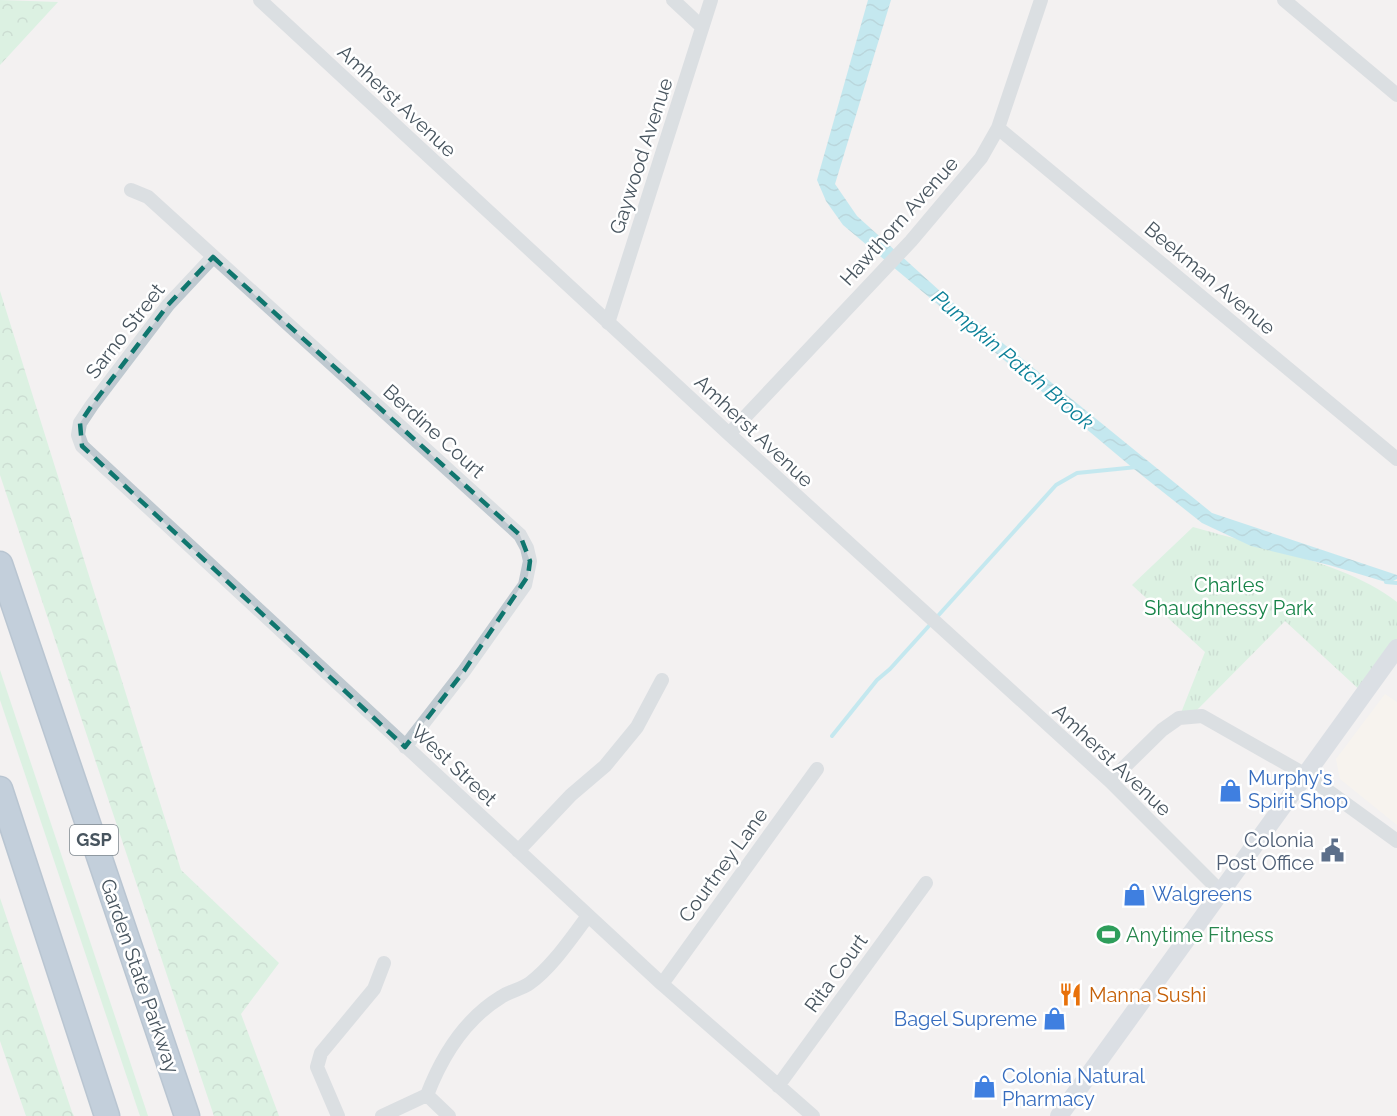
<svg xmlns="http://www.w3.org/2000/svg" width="1397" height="1116" font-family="Raleway,sans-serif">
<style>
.commercial{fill:#fdf7ec}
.grass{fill:#c0f1d1}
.forest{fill:url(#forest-crowns)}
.park{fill:url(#park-tufts)}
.water{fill:url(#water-waves)}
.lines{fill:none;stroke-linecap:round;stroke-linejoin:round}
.stream{stroke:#8ddeee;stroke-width:4}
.motorway-casing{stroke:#7491ac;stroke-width:27}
.minor{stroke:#bfc9d0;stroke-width:14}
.secondary{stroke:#bfcad5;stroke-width:18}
.motorway{stroke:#89a6c0;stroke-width:24}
.marked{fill:none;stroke:#0f766e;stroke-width:4.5;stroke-dasharray:12 8;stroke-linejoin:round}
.labels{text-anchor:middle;stroke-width:5;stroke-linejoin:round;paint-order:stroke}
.shield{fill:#fff;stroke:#7f888f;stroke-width:1.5}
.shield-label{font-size:18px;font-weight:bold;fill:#48555f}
.street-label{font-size:20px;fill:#48555f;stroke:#fff}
.park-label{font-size:20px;fill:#168348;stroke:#fff}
.shop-label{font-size:20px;fill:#366cbe;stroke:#fff;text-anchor:start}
.service-label{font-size:20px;fill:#4e5e75;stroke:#fff;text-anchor:end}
.leisure-label{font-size:20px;fill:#27864d;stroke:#fff;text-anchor:start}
.food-label{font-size:20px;fill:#c56008;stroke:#fff;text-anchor:start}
.water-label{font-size:21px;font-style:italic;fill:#0b8098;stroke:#fff}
</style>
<defs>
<pattern id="forest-crowns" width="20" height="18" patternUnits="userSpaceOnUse" patternTransform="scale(1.5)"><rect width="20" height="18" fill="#c0f1d1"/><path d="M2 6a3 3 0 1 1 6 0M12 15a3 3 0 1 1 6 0" fill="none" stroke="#9ec6ad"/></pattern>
<pattern id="park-tufts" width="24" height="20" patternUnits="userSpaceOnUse" patternTransform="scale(1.5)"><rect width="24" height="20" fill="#c0f1d1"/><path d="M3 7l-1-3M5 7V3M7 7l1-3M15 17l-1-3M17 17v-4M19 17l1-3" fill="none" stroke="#9ec6ad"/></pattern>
<pattern id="water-waves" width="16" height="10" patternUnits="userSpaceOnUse" patternTransform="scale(1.5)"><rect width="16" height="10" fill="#8ddeee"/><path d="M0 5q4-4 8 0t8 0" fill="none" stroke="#75b7c4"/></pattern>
</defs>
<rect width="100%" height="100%" fill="#f3f1f1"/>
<path class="commercial" d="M1385 694 1397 702V825L1340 779 1336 759Z"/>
<path class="grass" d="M0 670 148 1116H140L0 700Z"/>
<path class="forest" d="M0 0 58 2 0 65Z
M0 291 181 870 279 963 241 1014 279 1116H214L0 475Z
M0 898 72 1112 74 1116H26L0 1041Z"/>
<path class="park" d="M1193 527C1254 545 1348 563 1397 602V648L1364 694 1285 621 1192 715 1179 718 1205 652 1132 585Z"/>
<path class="water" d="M868 0H891L835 184 857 216 951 301 1212 513 1397 575V579L1389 583 1329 565 1251 546 1202 523 1134 469 843 225 826 201 817 180Z"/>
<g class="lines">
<path class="stream" d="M1386 582 1397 583
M832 736 877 680 890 669 1056 485 1077 473 1137 467"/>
<defs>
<path id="motorway" d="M0 564 187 1116
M0 789 107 1116"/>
</defs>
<use href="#motorway" class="motorway-casing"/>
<path class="minor" d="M260 0 729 434 1110 781 1221 892
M673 0 702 27
M1284 0 1397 95
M998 128 1397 459
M131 190 148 197 520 535 527 548 530 561 525 585 464 671 405 747
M213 257 168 305 92 405 80 423 78 435 82 446 662 984 813 1116
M608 323 711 0
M729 434 911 241 981 158 998 128 1041 0
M1110 781 1162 730 1179 718 1202 716 1306 775 1397 841
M518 851 571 795 605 766 637 727 662 680
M662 984 817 769
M778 1086 926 883
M427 1095C442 1056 465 1019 501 997 510 991 522 989 530 983 553 966 571 938 588 916
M427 1095 449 1116
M338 1116 317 1067 321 1053 374 989 384 963
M382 1116 427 1095"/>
<path class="secondary" d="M1059 1116 1397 648"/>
<use href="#motorway" class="motorway"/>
</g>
<path d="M0 0H1397V1116H0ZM213 257 520 535 530 561 528 576 464 671 405 747 82 446 80 423 92 405 168 305Z" fill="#f3f1f1" fill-opacity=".55" fill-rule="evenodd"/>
<path class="marked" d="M213 257 520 535 530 561 528 576 464 671 405 747 82 446 80 423 92 405 168 305Z"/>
<defs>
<symbol id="shop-bare" viewBox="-9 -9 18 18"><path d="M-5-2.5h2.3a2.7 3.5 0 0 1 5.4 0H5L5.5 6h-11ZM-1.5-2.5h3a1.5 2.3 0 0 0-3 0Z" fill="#3f7fe0" stroke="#fff" stroke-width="2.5" paint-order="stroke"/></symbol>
<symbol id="civic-bare" viewBox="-9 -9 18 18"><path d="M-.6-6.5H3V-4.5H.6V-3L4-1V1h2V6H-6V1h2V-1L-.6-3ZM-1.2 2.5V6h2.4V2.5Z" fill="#5c6f8a" stroke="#fff" stroke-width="2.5" paint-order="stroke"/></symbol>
<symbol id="stadium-bare" viewBox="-9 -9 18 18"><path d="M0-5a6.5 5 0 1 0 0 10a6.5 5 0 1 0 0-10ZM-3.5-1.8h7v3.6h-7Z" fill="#2e9e5b" stroke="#fff" stroke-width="2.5" paint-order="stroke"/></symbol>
<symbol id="restaurant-bare" viewBox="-9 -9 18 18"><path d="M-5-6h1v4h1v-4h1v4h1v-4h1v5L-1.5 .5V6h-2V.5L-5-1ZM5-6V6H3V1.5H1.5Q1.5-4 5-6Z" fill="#e8710a" stroke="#fff" stroke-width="2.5" paint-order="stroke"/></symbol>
</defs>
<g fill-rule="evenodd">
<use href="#shop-bare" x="1214" y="774" width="33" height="33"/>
<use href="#civic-bare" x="1316" y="834" width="33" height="33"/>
<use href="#shop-bare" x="1118" y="878" width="33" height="33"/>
<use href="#stadium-bare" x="1092" y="918" width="33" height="33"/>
<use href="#restaurant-bare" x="1054" y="978" width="33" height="33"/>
<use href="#shop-bare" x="1038" y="1002" width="33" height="33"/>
<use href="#shop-bare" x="968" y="1070" width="33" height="33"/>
</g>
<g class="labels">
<rect class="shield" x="70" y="825" width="48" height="30" rx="4.5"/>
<g class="shield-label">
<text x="94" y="846">GSP</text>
</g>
<g class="street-label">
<text transform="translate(397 101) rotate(43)" y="7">Amherst Avenue</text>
<text transform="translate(641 156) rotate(-72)" y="7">Gaywood Avenue</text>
<text transform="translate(899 221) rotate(-48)" y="7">Hawthorn Avenue</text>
<text transform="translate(1210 278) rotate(40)" y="7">Beekman Avenue</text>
<text transform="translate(125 331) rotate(-52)" y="7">Sarno Street</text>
<text transform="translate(434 431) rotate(42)" y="7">Berdine Court</text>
<text transform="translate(754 431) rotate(43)" y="7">Amherst Avenue</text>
<text transform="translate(1112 760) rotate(43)" y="7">Amherst Avenue</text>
<text transform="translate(454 765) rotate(43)" y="7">West Street</text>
<text transform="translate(723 865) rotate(-54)" y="7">Courtney Lane</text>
<text transform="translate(836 973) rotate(-54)" y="7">Rita Court</text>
<text transform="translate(140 976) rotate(71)" y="7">Garden State Parkway</text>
</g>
<g class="park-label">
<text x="1229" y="592">Charles<tspan x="1229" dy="23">Shaughnessy Park</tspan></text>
</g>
<g class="shop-label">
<text x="1248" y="785">Murphy's<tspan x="1248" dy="23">Spirit Shop</tspan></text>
<text x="1152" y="901">Walgreens</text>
<text x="1037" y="1026" text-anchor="end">Bagel Supreme</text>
<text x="1002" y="1083">Colonia Natural<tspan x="1002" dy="23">Pharmacy</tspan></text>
</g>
<g class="service-label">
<text x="1314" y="847">Colonia<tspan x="1314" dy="23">Post Office</tspan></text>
</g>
<g class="leisure-label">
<text x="1126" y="942">Anytime Fitness</text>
</g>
<g class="food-label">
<text x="1089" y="1002">Manna Sushi</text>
</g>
<g class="water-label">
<text transform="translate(1013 360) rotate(40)" y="7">Pumpkin Patch Brook</text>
</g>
</g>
</svg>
